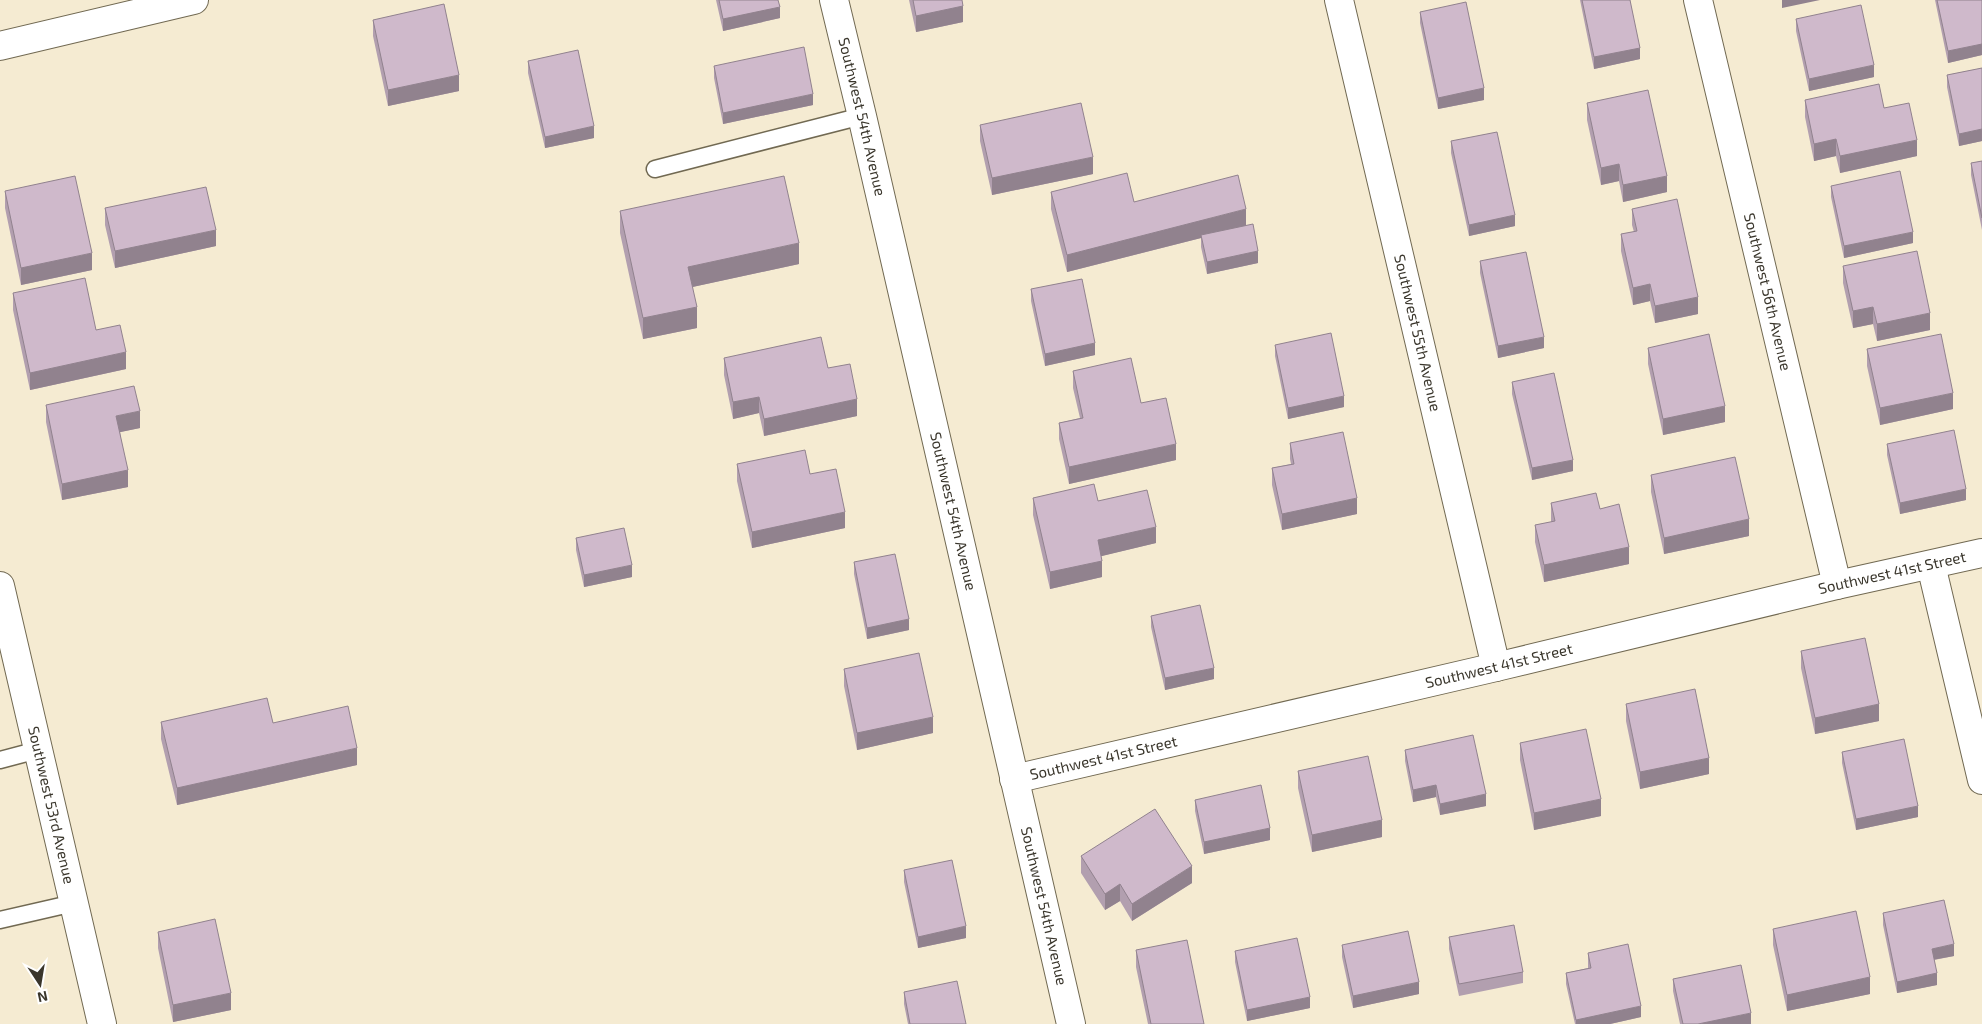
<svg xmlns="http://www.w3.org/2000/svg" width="1982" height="1024" font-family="'Exo 2',sans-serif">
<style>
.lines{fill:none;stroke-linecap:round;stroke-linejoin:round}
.lane-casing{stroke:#716952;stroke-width:19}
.street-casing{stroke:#716952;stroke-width:30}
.lane{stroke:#fff;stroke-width:16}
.street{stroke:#fff;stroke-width:28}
.wall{fill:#b29faf}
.shaded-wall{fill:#91828e}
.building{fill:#cfb9cb;stroke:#91828e}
.labels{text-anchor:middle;stroke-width:5;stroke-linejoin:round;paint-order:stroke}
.street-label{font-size:15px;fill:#3a362c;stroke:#fff}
</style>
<rect width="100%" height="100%" fill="#f5ebd2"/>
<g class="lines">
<defs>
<path id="lane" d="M655 169 862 116
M0 760 38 750
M0 920 74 903"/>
<g id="street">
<path id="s1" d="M834 0 862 116 1071 1024"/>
<path id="s2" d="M1339 0 1496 667"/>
<path id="s3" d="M1698 0 1837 585"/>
<path d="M0 46 194 0"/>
<path d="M1931 565 1982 780"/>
<path id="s4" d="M0 586 102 1024"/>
<path id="s5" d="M1014 779 1496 667 1837 585 1982 553"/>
</g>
</defs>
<use href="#lane" class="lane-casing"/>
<use href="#street" class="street-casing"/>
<use href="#lane" class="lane"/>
<use href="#street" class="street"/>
</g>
<path class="wall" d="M716 0H778L780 18 723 31Z
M909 0H962L963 22 916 32Z
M1580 0H1630L1640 59 1594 69Z
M1935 0H1982V55L1948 63Z
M1420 12 1484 100 1438 109 1420 23Z
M1796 19 1874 77 1809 91 1796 31Z
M373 20 459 91 388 106 373 36Z
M528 61 594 138 545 148 528 73Z
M714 66 813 105 723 124 714 78Z
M1982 68V141L1959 146 1947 87V75Z
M1805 100 1884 108 1917 156 1840 173 1836 156 1814 161 1805 117Z
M1587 103 1667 192 1623 202 1619 181 1601 185 1587 120Z
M980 125 1093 174 992 195 980 141Z
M1451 141 1515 226 1469 236 1451 153Z
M1982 161V230L1971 175V163Z
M1831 186 1913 243 1844 258 1831 197Z
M5 191 92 270 21 285 5 208Z
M1051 192 1134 202 1246 226 1258 263 1207 274 1201 247V238L1067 272 1051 209Z
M105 208 216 246 115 268 105 225Z
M1632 209 1698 314 1655 323 1650 301 1633 305 1621 251V234L1634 232 1632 225Z
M620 211 799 264 692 287 697 328 643 339 620 233Z
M1480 261 1544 348 1498 358 1480 273Z
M1843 266 1930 330 1877 341 1873 324 1853 328 1843 283Z
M1031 289 1095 355 1045 366 1031 301Z
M13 293 96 330 126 369 30 390 13 310Z
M1275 345 1344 407 1288 419 1275 356Z
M1648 348 1725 422 1663 435 1648 364Z
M1867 349 1953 409 1880 425 1867 366Z
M724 358 828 368 857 416 764 436 759 413 733 419 724 375Z
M1073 371 1176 460 1069 484 1059 439V423L1080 418 1073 388Z
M1512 382 1573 471 1532 480 1512 394Z
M46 405 140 428 120 432 128 487 62 500 46 422Z
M1290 443 1357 514 1282 530 1272 485V468L1291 464 1290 459Z
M1887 444 1966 500 1900 514 1887 455Z
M737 464 810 474 845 528 752 548 737 481Z
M1651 475 1749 536 1664 554 1651 492Z
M1033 498 1098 501 1156 543 1101 556 1102 577 1050 589 1033 515Z
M1551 503 1600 509 1629 564 1544 582 1535 542V525L1551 522Z
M576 538 632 577 584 587 576 550Z
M854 562 909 630 867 639 854 574Z
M1151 616 1214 679 1165 690 1151 627Z
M1801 651 1879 721 1815 734 1801 668Z
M844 669 933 733 857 750 844 686Z
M1626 704 1709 774 1640 789 1626 721Z
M161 722 357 765 177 805 161 739Z
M1520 743 1601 816 1534 830 1520 760Z
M1405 750 1486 806 1440 815 1436 797 1413 802 1405 761Z
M1842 752 1918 817 1856 830 1842 763Z
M1298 771 1382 837 1312 852 1298 788Z
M1195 800 1270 840 1204 854 1195 811Z
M1081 856 1192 883 1132 921 1120 901 1105 910 1081 873Z
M904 870 966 938 918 948 904 882Z
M1883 913 1954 956 1934 960 1937 985 1897 993 1883 925Z
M1773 929 1870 994 1787 1011 1773 945Z
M158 932 231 1010 173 1022 158 948Z
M1449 937 1523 972V983L1459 996 1449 949Z
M1342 945 1419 994 1353 1008 1342 957Z
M1136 950 1204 1024H1148L1136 967Z
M1235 951 1310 1008 1247 1021 1235 962Z
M1588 953 1641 1017 1610 1024H1575L1566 984V973L1588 968Z
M1673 979 1751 1024H1680L1673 991Z
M904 992 966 1024H908L904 1004Z"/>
<path class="shaded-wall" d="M1782 0H1820L1782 8Z
M963 6V22L916 32V16Z
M780 7V18L723 31V19Z
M1982 44V55L1948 63V51Z
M1640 48V59L1594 69V57Z
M1874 65V77L1809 91V79Z
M459 75V91L388 106V90Z
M1484 88V100L1438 109V98Z
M813 94V105L723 124V113Z
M594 126V138L545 148V137Z
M1982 129V141L1959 146V134Z
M1836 139V156L1814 161V144Z
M1917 140V156L1840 173V156Z
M1093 157V174L992 195V178Z
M1619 164V181L1601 185V168Z
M1667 176V192L1623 202V185Z
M1246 209V226L1201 235V238L1067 272V255Z
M1515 215V226L1469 236V225Z
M216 230V246L115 268V251Z
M1913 232V243L1844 258V246Z
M799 243V264L688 288V267Z
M1258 251V263L1207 274V262Z
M92 253V270L21 285V268Z
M1650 284V301L1633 305V288Z
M1698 297V314L1655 323V306Z
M697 307V328L643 339V318Z
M1873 307V324L1853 328V311Z
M1930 313V330L1877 341V324Z
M1544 337V348L1498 358V346Z
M1095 343V355L1045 366V354Z
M126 352V369L30 390V373Z
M1953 393V409L1880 425V408Z
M1344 396V407L1288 419V408Z
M759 397V413L733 419V402Z
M857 399V416L764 436V419Z
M1725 406V422L1663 435V419Z
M140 411V428L116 433V416Z
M1176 444V460L1069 484V467Z
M1573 460V471L1532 480V468Z
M128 470V487L62 500V484Z
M1966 489V500L1900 514V503Z
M1357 498V514L1282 530V514Z
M845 512V528L752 548V532Z
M1749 519V536L1664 554V538Z
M1156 527V543L1098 557V540Z
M1629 547V564L1544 582V565Z
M1102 561V577L1050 589V572Z
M632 565V577L584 587V575Z
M909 619V630L867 639V628Z
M1214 668V679L1165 690V678Z
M1879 704V721L1815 734V718Z
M933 717V733L857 750V733Z
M357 748V765L177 805V788Z
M1709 758V774L1640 789V772Z
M1436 785V797L1413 802V790Z
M1486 794V806L1440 815V804Z
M1601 799V816L1534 830V813Z
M1918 806V817L1856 830V819Z
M1382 820V837L1312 852V835Z
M1270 828V840L1204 854V842Z
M1192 866V883L1132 921V904Z
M1120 884V901L1105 910V894Z
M966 926V938L918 948V937Z
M1954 944V956L1932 960V949Z
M1937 973V985L1897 993V982Z
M1870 977V994L1787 1011V995Z
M1419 982V994L1353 1008V996Z
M231 993V1010L173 1022V1005Z
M1310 997V1008L1247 1021V1010Z
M1641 1006V1017L1610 1024H1576V1020Z
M1751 1013V1024H1698Z"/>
<path class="building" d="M719 0H778L780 7 723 19Z
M913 0H962L963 6 916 16Z
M1582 0H1630L1640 48 1594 57Z
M1937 0H1982V44L1948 51Z
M1466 2 1484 88 1438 98 1420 12Z
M444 4 459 75 388 90 373 20Z
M1861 5 1874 65 1809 79 1796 19Z
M804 47 813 94 723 113 714 66Z
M578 50 594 126 545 137 528 61Z
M1982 68V129L1959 134 1947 75Z
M1879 84 1884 108 1909 103 1917 140 1840 156 1836 139 1814 144 1805 100Z
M1648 90 1667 176 1623 185 1619 164 1601 168 1587 103Z
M1081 103 1093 157 992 178 980 125Z
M1497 132 1515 215 1469 225 1451 141Z
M1982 161V218L1971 163Z
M1900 171 1913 232 1844 246 1831 186Z
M1127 173 1134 202 1238 175 1246 209 1067 255 1051 192Z
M75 176 92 253 21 268 5 191Z
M784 176 799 243 688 267 697 307 643 318 620 211Z
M206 187 216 230 115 251 105 208Z
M1677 199 1698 297 1655 306 1650 284 1633 288 1621 234 1637 231 1632 209Z
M1253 224 1258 251 1207 262 1201 235Z
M1917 251 1930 313 1877 324 1873 307 1853 311 1843 266Z
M1526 252 1544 337 1498 346 1480 261Z
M85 278 96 330 120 325 126 352 30 373 13 293Z
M1082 279 1095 343 1045 354 1031 289Z
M1331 333 1344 396 1288 408 1275 345Z
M1709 334 1725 406 1663 419 1648 348Z
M1941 334 1953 393 1880 408 1867 349Z
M821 337 828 368 850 364 857 399 764 419 759 397 733 402 724 358Z
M1131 358 1141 403 1166 398 1176 444 1069 467 1059 423 1083 418 1073 371Z
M1554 373 1573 460 1532 468 1512 382Z
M134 386 140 411 116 416 128 470 62 484 46 405Z
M1954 430 1966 489 1900 503 1887 444Z
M1343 432 1357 498 1282 514 1272 468 1294 464 1290 443Z
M805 450 810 474 836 469 845 512 752 532 737 464Z
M1735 457 1749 519 1664 538 1651 475Z
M1094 484 1098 501 1147 490 1156 527 1098 540 1102 561 1050 572 1033 498Z
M1596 493 1600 509 1619 504 1629 547 1544 565 1535 525 1555 521 1551 503Z
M624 528 632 565 584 575 576 538Z
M895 554 909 619 867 628 854 562Z
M1200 605 1214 668 1165 678 1151 616Z
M1865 638 1879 704 1815 718 1801 651Z
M919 653 933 717 857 733 844 669Z
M1695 689 1709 758 1640 772 1626 704Z
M267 698 273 723 348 706 357 748 177 788 161 722Z
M1586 729 1601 799 1534 813 1520 743Z
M1473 735 1486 794 1440 804 1436 785 1413 790 1405 750Z
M1904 739 1918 806 1856 819 1842 752Z
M1368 756 1382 820 1312 835 1298 771Z
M1261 785 1270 828 1204 842 1195 800Z
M1155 809 1192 866 1132 904 1120 884 1105 894 1081 856Z
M952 860 966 926 918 937 904 870Z
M1944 900 1954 944 1932 949 1937 973 1897 982 1883 913Z
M1856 911 1870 977 1787 995 1773 929Z
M215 919 231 993 173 1005 158 932Z
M1514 925 1523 972 1459 984 1449 937Z
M1408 931 1419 982 1353 996 1342 945Z
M1297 938 1310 997 1247 1010 1235 951Z
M1187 940 1204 1024H1151L1136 950Z
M1628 944 1641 1006 1576 1020 1566 973 1591 968 1588 953Z
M1741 965 1751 1013 1698 1024H1683L1673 979Z
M957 981 966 1024H910L904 992Z"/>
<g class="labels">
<g class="street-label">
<text dy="5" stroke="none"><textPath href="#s1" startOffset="120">Southwest 54th Avenue</textPath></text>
<text dy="5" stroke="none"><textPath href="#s3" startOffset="300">Southwest 56th Avenue</textPath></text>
<text dy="5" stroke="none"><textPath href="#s2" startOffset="342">Southwest 55th Avenue</textPath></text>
<text dy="5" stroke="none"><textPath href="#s1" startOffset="525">Southwest 54th Avenue</textPath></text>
<text dy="5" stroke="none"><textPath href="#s5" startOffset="902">Southwest 41st Street</textPath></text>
<text dy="5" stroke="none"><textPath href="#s5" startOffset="498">Southwest 41st Street</textPath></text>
<text dy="5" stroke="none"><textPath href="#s5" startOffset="92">Southwest 41st Street</textPath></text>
<text dy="5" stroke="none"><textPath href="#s4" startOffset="225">Southwest 53rd Avenue</textPath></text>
<text dy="5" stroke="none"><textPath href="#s1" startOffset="930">Southwest 54th Avenue</textPath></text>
</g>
</g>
<g transform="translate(40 984) rotate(168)" stroke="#ffffff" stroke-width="4" paint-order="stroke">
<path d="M0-4L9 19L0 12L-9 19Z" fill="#3a362c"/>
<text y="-8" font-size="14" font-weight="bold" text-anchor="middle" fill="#3a362c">N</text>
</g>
</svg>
